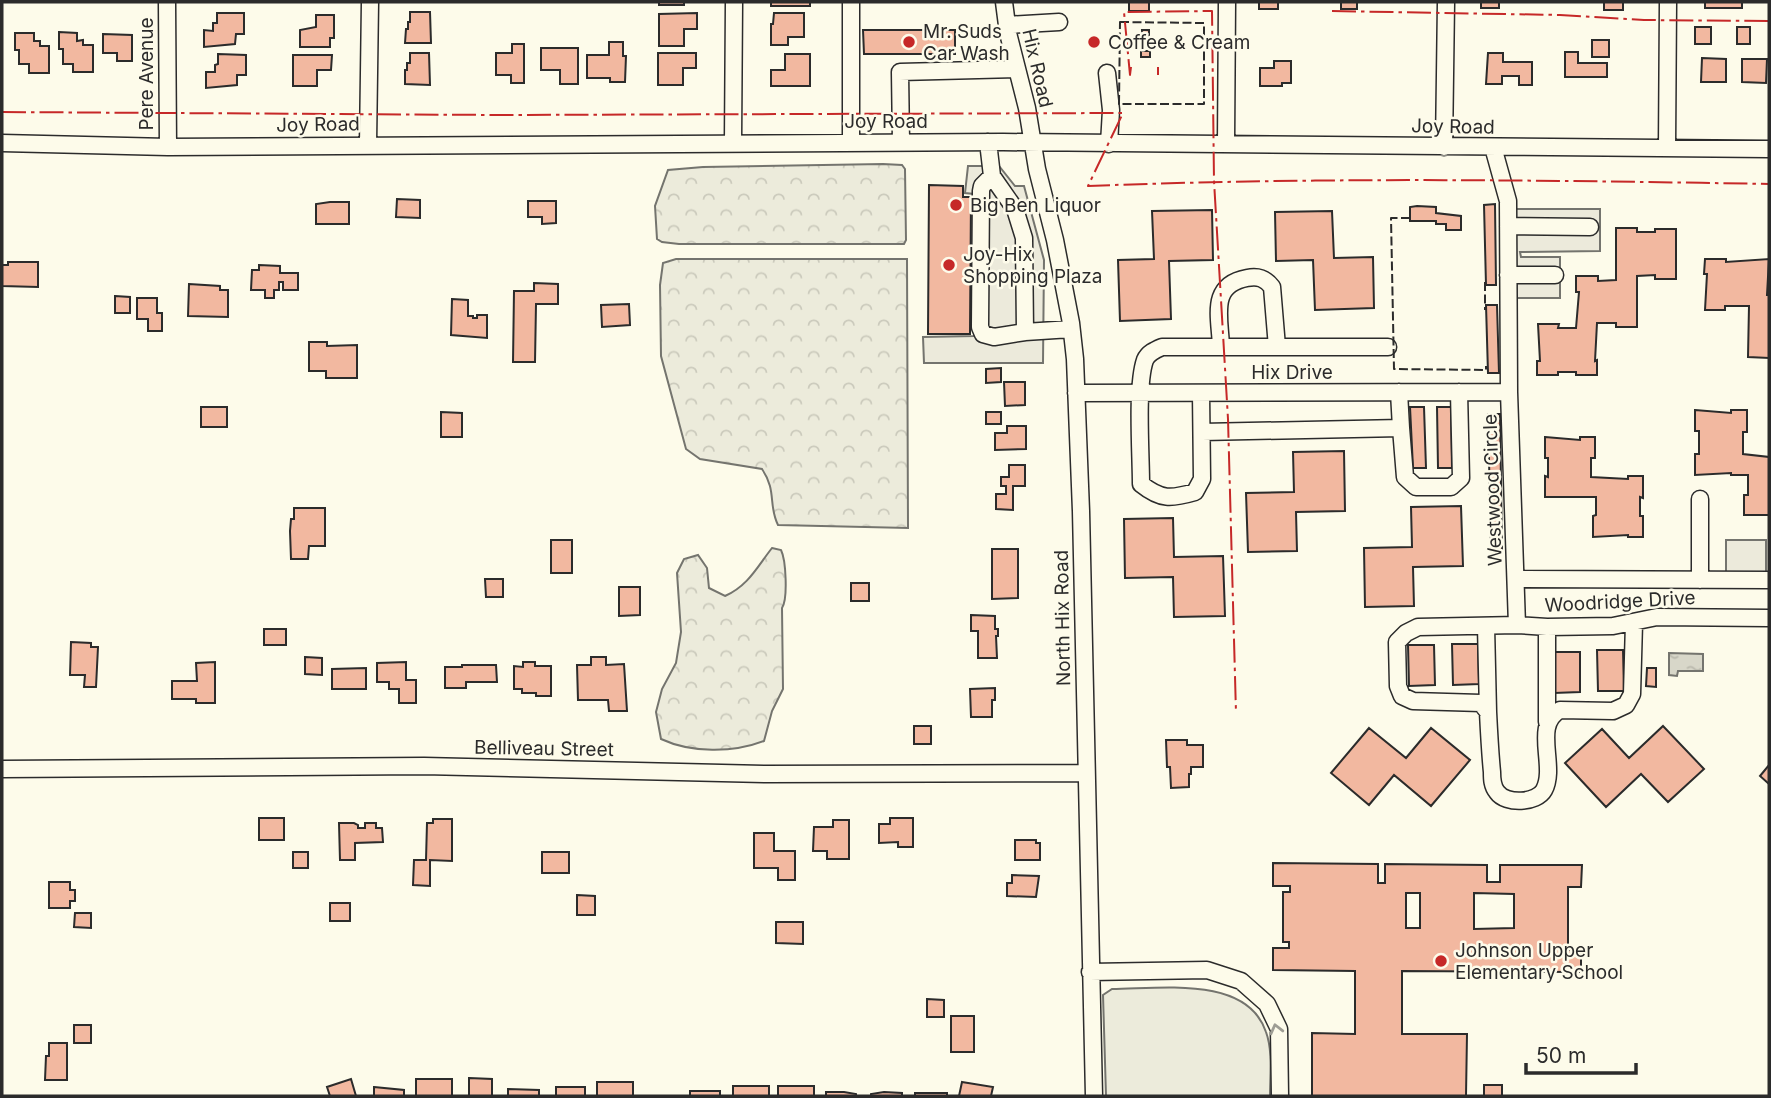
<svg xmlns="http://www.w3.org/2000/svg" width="1771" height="1098" font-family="Inter,sans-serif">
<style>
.grass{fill:#ecebdb;stroke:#74746e;stroke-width:2}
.forest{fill:url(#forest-crowns);stroke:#74746e;stroke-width:2}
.parking{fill:#eceadb;stroke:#74746e;stroke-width:2}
.water{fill:url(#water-ripples);stroke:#74746e;stroke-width:2}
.building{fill:#f2b8a0;stroke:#2b2b2b;stroke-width:2;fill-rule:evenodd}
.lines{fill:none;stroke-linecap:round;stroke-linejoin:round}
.minor-casing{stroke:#2b2b2b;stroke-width:19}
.minor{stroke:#fdfbea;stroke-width:16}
.fence{stroke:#2b2b2b;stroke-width:2;stroke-dasharray:9 3.5;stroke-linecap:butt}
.power{stroke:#c62828;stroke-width:2;stroke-dasharray:24 5 3.5 5;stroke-linecap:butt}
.oneway{stroke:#9e9d94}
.poi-dot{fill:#c62828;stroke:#fdfbea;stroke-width:2.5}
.labels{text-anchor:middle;stroke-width:5;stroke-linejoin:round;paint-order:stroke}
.poi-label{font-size:19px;fill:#2b2b2b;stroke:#fdfbea;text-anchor:start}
.street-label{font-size:19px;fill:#2b2b2b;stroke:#fdfbea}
</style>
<defs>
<pattern id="forest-crowns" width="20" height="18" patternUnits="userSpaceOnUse" patternTransform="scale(1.75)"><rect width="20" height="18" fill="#ecebdb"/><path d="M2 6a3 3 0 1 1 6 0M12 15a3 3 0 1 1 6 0" fill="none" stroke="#cbcabc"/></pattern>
<pattern id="water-ripples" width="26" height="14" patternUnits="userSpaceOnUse" patternTransform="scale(1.75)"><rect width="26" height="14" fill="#d8d7c9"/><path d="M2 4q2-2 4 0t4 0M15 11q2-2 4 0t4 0" fill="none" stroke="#bab9ad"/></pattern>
</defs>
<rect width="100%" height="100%" fill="#fdfbea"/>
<path class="grass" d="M1112 989C1159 989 1247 975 1266 1032 1273 1051 1270 1076 1270 1096H1106L1103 995Z"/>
<path class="forest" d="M883 164 902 165 905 169 906 240 904 244H679L662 242 657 239 655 206 668 170 703 167Z
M676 259H907L908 528 778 525C768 505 777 491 762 469L700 459 686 449 661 356 660 285 663 263Z
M772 548 781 550C786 560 788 599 782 608L783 689 772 711 764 741C733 753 691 753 661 739L656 712 662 689 676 663 681 632 677 573 684 559 698 555 707 568 709 588 725 596C748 586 757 567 772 548Z"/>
<path class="parking" d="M968 166H999L1015 186H1024L1044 260 1043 363H924L923 337 974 336V194L965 193Z
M1514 209H1600V251L1520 252 1521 257H1560V298H1514Z
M1726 540H1766V573H1726Z"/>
<path class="water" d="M1669 653 1703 654V671H1678L1677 676 1669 675Z"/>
<path class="building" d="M659 2H684V5H659Z
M771 2H810V6H771Z
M1129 2H1149V11H1129Z
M1259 2H1278V9H1259Z
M1341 2H1357V9H1341Z
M1481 2H1499V8H1481Z
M1604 2H1623V10H1604Z
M1705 2H1742V8H1705Z
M410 12H430L431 43H405L406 29H408V22H410Z
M217 13H244V34H236L235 44 204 47V30L213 31V23H217Z
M697 13V29H684V46H659V14Z
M774 13H804V37H788V45H771V24H773Z
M316 15H334V38H330V47H300V30L316 27Z
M1695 27H1711V44H1695Z
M1737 27H1750V44H1737Z
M863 30H955V54H864Z
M1142 30H1149V47H1143Z
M59 32 77 33V41L83 40V45H93V72H73V64H63V49H59Z
M15 33H34V41H40V46H49V73H29V64H19V50H15Z
M103 34 132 35V61H117V53H103Z
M1592 40H1609V57H1592Z
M609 42H623V56H626L625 82H610V78H587V55H609Z
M512 44H524V83H511V75H496V53H512Z
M541 48H578V84H560V70H541Z
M1141 51H1150V57H1141Z
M1565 52H1578V63H1607V77H1565Z
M410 53H429L430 85 405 84V70H407V63H410Z
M658 53H696V68H683V85H658Z
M1488 53H1503V62H1532V85H1519V76H1502V84H1486Z
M218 54 246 55V75H237V85L206 88V72H215V65L218 64Z
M785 54H810V86H771V70H785Z
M293 55H332L331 70H317V86H293Z
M1702 58 1726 59V82H1701Z
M1742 59H1767L1766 83 1742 82Z
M1274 61H1291V83H1282V86H1260V68H1274Z
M929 185 963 186V197H971L970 334H928Z
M397 199 420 200V218L396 217Z
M528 201H556V223L542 224V217H528Z
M330 202H349V224H316V204Z
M1495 204 1496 285H1486L1484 205Z
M1417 206 1436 207V213L1461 216V230H1446V224H1436V221H1410V207Z
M1212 210 1213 260 1169 261 1171 319 1120 321 1118 260 1154 259 1152 211Z
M1332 211 1334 258 1373 257 1374 308 1315 310 1313 260 1276 261 1275 212Z
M1616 228H1637V232H1655V229H1676V279H1655V275L1637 276V327H1616V323H1597L1595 361 1597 360V375H1576V372H1558V375H1537V361H1540L1538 324H1559L1558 328H1576L1579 292H1576V276H1598V281L1616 280Z
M1705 259H1726V262L1769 259 1767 295H1769V358L1748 357 1749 306H1725V310H1705L1707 274H1704Z
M8 262H38V287L2 286V265H8Z
M259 265 280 266V273H298V290H283V282H279V290H274V298H265V290H251L252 270H259Z
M534 283 558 284V304H536L535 362H513L514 291H534Z
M189 284 220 286V290H228V317L188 316Z
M115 296 130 297V313H115Z
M137 298H157V313H162V331H148V319H137Z
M452 299 468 300V316H473V318H477V315H487V338L451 335Z
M629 304 630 325 602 327 601 305Z
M1486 305H1497L1499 373H1488Z
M309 342H327V346L357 345V378H326V371H309Z
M1001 368V382L986 383V369Z
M1004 382H1025V405L1005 406Z
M201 407H227V427H201Z
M1410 407H1424L1426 468H1413Z
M1437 407H1451L1452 468H1438Z
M1695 410 1731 413V410H1747V432H1743V454L1769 457V515H1744V495H1748V475H1731V473L1695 475V454H1699V431H1695Z
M441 412 462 413V437H441Z
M986 412H1001V424H986Z
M1488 414H1500L1502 550H1491Z
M1007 426H1026V449L995 450V433H1007Z
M1545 437 1580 440V437H1595V458H1591V477L1628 479V476H1643V498L1640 497V516H1643V537H1628V535L1593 537V516L1596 515V497H1545V476L1548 477V458H1545Z
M1344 451 1345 511 1296 512 1297 551 1248 552 1246 493 1294 492 1293 452Z
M1009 465H1025V486H1013V510L996 509V494H1006V486H1001V477H1009Z
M1461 506 1463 566 1413 567 1414 606 1365 607 1364 548 1412 547 1411 507Z
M294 508H325V546H309L308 559H291L290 531 291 519H294Z
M1173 518 1174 557 1223 556 1225 616 1174 617 1173 577 1125 578 1124 519Z
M551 540H572V573H551Z
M992 549H1018V598L992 599Z
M485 579H503V597H486Z
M851 583H869V601H851Z
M619 587H640V615L619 616Z
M971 615 995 616V629H998V636H996L997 658H978V631H971Z
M264 629H286V645H264Z
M71 642 91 643V647H98L96 687H84L85 675H70Z
M1452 644H1478L1479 684 1453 685Z
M1408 645H1434L1435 685 1409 686Z
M1597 650H1623L1624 691H1598Z
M1553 652H1580V692L1554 693Z
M305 657 322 658V675L305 674Z
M591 657H606V665L624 664 627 711H609L608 700H578L577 665H591Z
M215 662V703H196V699H172V681H197L196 663Z
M406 662V680H416V703H399V689H389V682H377V663Z
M523 662H535V666H551V696H536V693H522V689H514V666L523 667Z
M462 665H496L497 682H466V688H445V667H462Z
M366 668V689H332V669Z
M1647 668H1656V687L1646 686Z
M995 688V700H992V717H971L970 689Z
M914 726H931V744H914Z
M1663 726 1704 769 1668 802 1641 774 1606 807 1565 763 1602 729 1629 758Z
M1369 728 1406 758 1431 728 1470 760 1431 806 1394 775 1369 805 1331 773Z
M1166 740H1187V745H1203V767H1191V774H1189V787L1171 788 1170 767H1167Z
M1769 765V784L1760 776Z
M259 818H284V840H259Z
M890 818H913V847H898V842L879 843V824H890Z
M433 819H452V861L430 860V886L413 885 414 860H426L427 823H433Z
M833 820H849V859H827V851H813L814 827H833Z
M339 823H354L358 825V828H365V823H376V828H382L383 842 355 843V860H340Z
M754 833H774V851H795V880H778V868H754Z
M1015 840H1036V843H1040V860H1015Z
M293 852H308V868H293Z
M542 852H569V873H542Z
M1273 863 1378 864V883H1385V864L1487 865V882H1500V865H1582L1581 887H1568V950H1581V972L1402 971V1034H1467L1466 1096H1312V1033L1355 1034V971L1273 970V948H1289V942H1283V892H1290V886H1273ZM1406 893H1420V928H1406ZM1474 893 1514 894V928L1474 929Z
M1012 875 1039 876 1036 897 1007 896V883H1012Z
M49 882H70V890H75V901H70V908H49Z
M577 895 595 896V915H577Z
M330 903H350V921H330Z
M75 913H91V928L74 927Z
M776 922H803V944L776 943Z
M927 999 944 1000V1017H927Z
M951 1016H974V1052H951Z
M74 1025H91V1043H74Z
M49 1043H67V1080H45L46 1056H49Z
M469 1078 492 1079V1096H469Z
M351 1079 356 1096H330L327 1087Z
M416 1079H452V1096H416Z
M597 1082H633V1096H597Z
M962 1082 993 1087 991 1096H959Z
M1484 1085H1502V1096H1484Z
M733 1086H769V1096H733Z
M778 1086H814V1096H778Z
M374 1087 404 1090V1096H374Z
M556 1087H585V1096H556Z
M508 1089 539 1090V1096H508Z
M690 1091H720V1096H690Z
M826 1092H844L856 1094V1096H826Z
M884 1092 902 1093V1096H871V1094Z
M915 1093H947V1096H915Z"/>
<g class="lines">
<defs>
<path id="minor" d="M167 2 168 147
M851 2V142
M1004 2 1008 33 1027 108 1037 169 1055 240 1071 323 1075 359 1081 511 1094 1096
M1007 25 1059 22
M1107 73 1111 110 1109 144
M733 142 734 2
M901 142 900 72 1017 69
M988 142 992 176 1015 209 1024 238 1025 332 1071 329
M2 143 168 147 1003 142 1769 149
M1226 143 1227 2
M368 144 370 2
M1444 147 1446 2
M1493 147 1508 201 1509 392 1517 625 1547 627 1613 626 1657 617 1769 618
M1667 148 1668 2
M992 176 982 186 981 191 980 327 983 334 994 337 1025 332
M1508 226 1590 227
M1508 275H1555
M1221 347C1220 317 1209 285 1247 278 1258 276 1265 278 1272 287L1277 347
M1399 392 1401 428
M1076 393 1509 392
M1201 393 1202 479 1195 492C1171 499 1161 500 1141 484 1141 454 1136 386 1145 360 1148 353 1155 350 1162 347H1388
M1202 432 1401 428 1405 477 1416 487H1451L1461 478 1459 392
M1516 579 1769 580
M1700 580V499
M1517 625 1418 627 1406 633 1397 642 1398 686 1402 696 1413 701 1481 703 1488 712C1489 732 1490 752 1492 772 1492 779 1492 786 1497 792 1506 805 1537 803 1544 790 1557 766 1532 725 1560 710L1613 711 1626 705 1632 694 1634 623
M1486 626 1488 712
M1547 722V627
M2 769 424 766 766 774 1085 773
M1090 972 1207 970 1241 981 1267 1004 1279 1029 1280 1096"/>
</defs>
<use href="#minor" class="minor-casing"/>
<use href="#minor" class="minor"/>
<path class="fence" d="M1120 22 1204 23V104H1119Z
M1410 218H1391L1394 369 1486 370V366
M1485 282V310"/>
<path class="power" d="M1332 11 1560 15 1644 20 1769 21
M1131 67 1130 75 1124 12 1212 11 1214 181 1228 419 1236 713
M1158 75V67
M2 112 500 115 1123 113 1088 186C1315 177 1542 180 1769 184"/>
</g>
<defs><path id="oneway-chevron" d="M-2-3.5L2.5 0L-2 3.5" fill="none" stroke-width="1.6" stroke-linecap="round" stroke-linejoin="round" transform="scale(1.75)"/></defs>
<use class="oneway" href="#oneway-chevron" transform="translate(1276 1029) rotate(-104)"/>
<g class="poi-dot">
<circle cx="909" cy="42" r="7"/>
<circle cx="1094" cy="42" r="7"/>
<circle cx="956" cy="205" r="7"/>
<circle cx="949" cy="265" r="7"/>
<circle cx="1441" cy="961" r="7"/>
</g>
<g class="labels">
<g class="poi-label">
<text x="923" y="38">Mr. Suds<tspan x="923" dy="22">Car Wash</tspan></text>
<text x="1108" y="49">Coffee &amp; Cream</text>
<text x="970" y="212">Big Ben Liquor</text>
<text x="963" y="261">Joy-Hix<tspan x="963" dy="22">Shopping Plaza</tspan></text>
<text x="1455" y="957">Johnson Upper<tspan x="1455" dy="22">Elementary School</tspan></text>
</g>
<g class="street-label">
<text transform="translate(1038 68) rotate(77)" y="7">Hix Road</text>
<text transform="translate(146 74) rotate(-90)" y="7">Pere Avenue</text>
<text x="886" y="128">Joy Road</text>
<text transform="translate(318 124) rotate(-1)" y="7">Joy Road</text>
<text transform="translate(1453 126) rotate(1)" y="7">Joy Road</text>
<text x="1292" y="379">Hix Drive</text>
<text transform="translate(1492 490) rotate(-92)" y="7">Westwood Circle</text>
<text transform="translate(1620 601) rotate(-3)" y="7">Woodridge Drive</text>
<text transform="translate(1062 618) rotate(-91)" y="7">North Hix Road</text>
<text transform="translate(544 748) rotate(1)" y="7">Belliveau Street</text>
</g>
</g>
<rect width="1771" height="1098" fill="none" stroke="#2b2b2b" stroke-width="7"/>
<path d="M1526 1063v10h110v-10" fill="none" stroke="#2b2b2b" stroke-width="3.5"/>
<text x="1536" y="1063" font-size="21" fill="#2b2b2b" stroke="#fdfbea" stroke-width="5" paint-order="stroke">50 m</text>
</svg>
